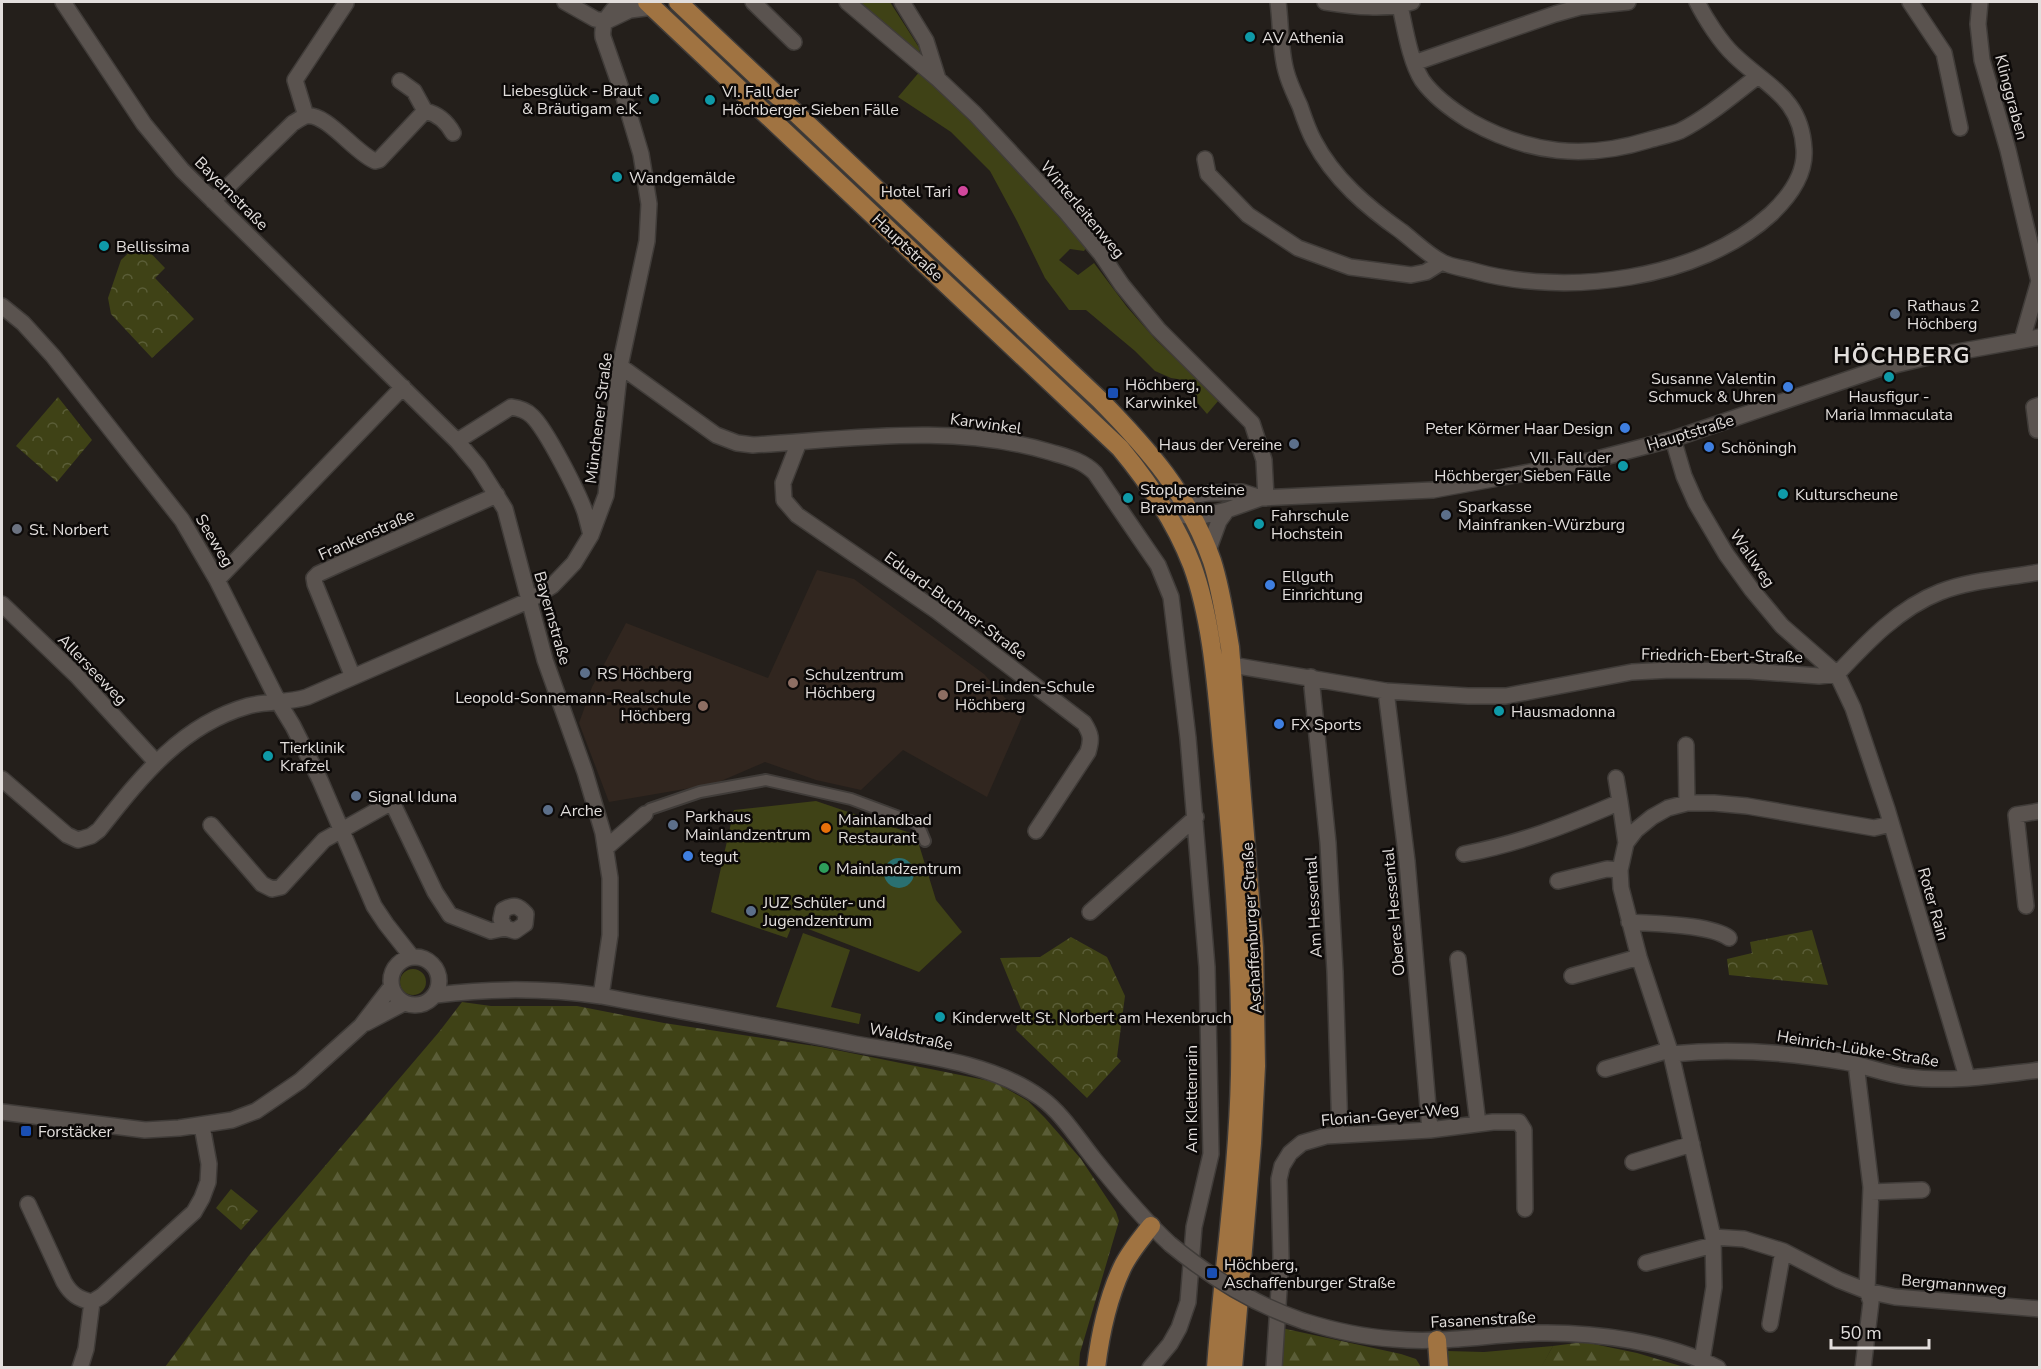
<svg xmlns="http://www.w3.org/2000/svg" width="2041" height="1369" font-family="'Nunito Sans',sans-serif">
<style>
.built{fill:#31261f}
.grass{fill:#3f4216}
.forest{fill:url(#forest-firs)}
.park{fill:url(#park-crowns)}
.water{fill:#2a7071}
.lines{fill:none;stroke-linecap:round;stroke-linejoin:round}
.pedestrian-casing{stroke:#403c39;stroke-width:14}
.minor-casing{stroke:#403c39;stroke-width:18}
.primary-casing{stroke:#403c39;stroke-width:21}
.pedestrian{stroke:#5a534f;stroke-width:10}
.minor{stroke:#5a534f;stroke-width:15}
.primary{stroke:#a07341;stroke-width:18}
.minor-bridge-casing{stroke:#403c39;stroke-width:18;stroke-linecap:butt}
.minor-bridge{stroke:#5a534f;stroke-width:15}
.culture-dot{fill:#0f9aa8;stroke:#0c0908;stroke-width:2}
.hotel-dot{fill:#d1479c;stroke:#0c0908;stroke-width:2}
.service-dot{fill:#5c6f8a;stroke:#0c0908;stroke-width:2}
.shop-dot{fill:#3f7fe0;stroke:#0c0908;stroke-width:2}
.transit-dot{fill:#1a4fb4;stroke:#0c0908;stroke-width:2}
.worship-dot{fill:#6b7280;stroke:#0c0908;stroke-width:2}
.education-dot{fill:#8d6e63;stroke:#0c0908;stroke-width:2}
.food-dot{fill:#e8710a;stroke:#0c0908;stroke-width:2}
.leisure-dot{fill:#2e9e5b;stroke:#0c0908;stroke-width:2}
.labels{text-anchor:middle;stroke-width:5;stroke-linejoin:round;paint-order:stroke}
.poi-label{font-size:16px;fill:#e2dedc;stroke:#0c0908;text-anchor:start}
.street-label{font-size:16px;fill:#e2dedc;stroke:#0c0908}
.district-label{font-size:22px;font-weight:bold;letter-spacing:1.5px;fill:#e2dedc;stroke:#0c0908}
</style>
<defs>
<pattern id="forest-firs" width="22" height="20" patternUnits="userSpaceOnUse" patternTransform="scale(1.5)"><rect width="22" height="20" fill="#3f4216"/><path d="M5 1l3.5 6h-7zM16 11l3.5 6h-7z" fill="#5a5d37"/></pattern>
<pattern id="park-crowns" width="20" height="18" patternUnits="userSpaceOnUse" patternTransform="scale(1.5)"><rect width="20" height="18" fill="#3f4216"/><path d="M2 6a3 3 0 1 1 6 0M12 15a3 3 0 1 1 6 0" fill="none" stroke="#5a5d37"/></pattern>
</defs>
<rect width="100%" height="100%" fill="#241f1b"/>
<path class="built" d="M817 570 854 579 984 674 1022 717 987 797 903 750 861 790 816 780 765 762 714 784 609 802 579 723 592 687 626 623 768 678Z"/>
<path class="grass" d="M856 2H890L920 49 919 55Z
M921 70 1008 157 1086 248 1084 251 1070 249 1059 260 1078 275 1094 263 1127 307 1156 340 1219 400 1207 414 1196 401 1195 382 1171 378 1155 371 1135 351 1086 310H1069L1045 278 1017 221 990 171 951 132 898 97Z
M816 801 916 835 936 900 962 932 919 972 793 923 787 938 711 912 734 810Z
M803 933 850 950 831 1007 861 1014 859 1024 776 1007Z
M400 982a13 13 0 1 1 26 0a13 13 0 1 1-26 0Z
M1553 1346 1541 1368 1448 1367V1351L1484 1352Z"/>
<path class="forest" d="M462 1002 491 1006H577L664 1023 821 1047 995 1082 1028 1101 1045 1118 1081 1159 1116 1212 1119 1221 1080 1353 1079 1367H165L250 1254 439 1032Z
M1277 1327 1401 1354 1416 1359 1421 1367 1274 1368Z
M1584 1342 1637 1353 1684 1367H1541L1553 1346Z"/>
<path class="park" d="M140 242 165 268 155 278 194 319 152 358 111 314 108 298 121 260Z
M58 397 92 440 57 482 16 446Z
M1812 930 1828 985 1729 975 1727 959 1752 953 1750 942Z
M1071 937 1107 957 1125 996 1117 1057 1121 1061 1087 1098 1016 1030 1021 1009 1000 958 1040 957Z
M231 1189 258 1211 241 1230 216 1208Z"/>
<path class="water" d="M884 873a15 15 0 1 1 30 0a15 15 0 1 1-30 0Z"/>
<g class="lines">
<defs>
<path id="pedestrian" d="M645 814 650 809 700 792 766 780 851 799 918 824 925 841"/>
<path id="minor" d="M63 2 144 124 182 170 457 441 478 466 505 509 545 660 585 772 603 833 610 878V935L601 996
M565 2 595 19 604 21
M753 2 794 42
M847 2 938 79 975 114 1066 212 1101 254 1122 285 1158 329 1252 423 1264 460 1266 498
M902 2 926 41 938 79
M1278 2C1281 24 1280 49 1286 71 1289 83 1295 95 1300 106 1304 118 1308 130 1314 141 1334 179 1367 207 1401 231 1414 241 1428 255 1442 262 1451 267 1464 268 1474 271 1566 297 1699 280 1771 214 1789 197 1806 175 1804 149 1801 97 1767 87 1734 55 1721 43 1705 18 1697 2
M1325 2C1352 6 1386 11 1412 2
M1910 2 1944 53 1960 128
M1980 2 1978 24 1982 60 2008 150 2039 281 2022 340
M1400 6C1405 28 1410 61 1422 80 1434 97 1452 110 1470 121 1529 154 1585 160 1649 140 1659 137 1670 135 1680 131 1708 117 1733 95 1758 76
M607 21 630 10 653 7
M1414 63 1555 14 1580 7 1628 2
M425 111C438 114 447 122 453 133
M306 116 295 80 346 3
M1205 159 1208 174 1248 215 1298 248 1350 267 1411 275 1426 272 1442 262
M213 201 293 123C297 121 302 117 306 116 326 112 355 153 375 161L379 160 425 111 414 91 400 81
M2 306 23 323 53 356 182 520 217 580 279 703 293 726 320 780 374 906 386 924 412 957
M620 366 716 435 737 443 753 445C851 439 954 423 1050 452 1067 457 1082 460 1095 473L1158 565 1171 597 1188 738 1207 967 1211 1154 1194 1227 1188 1302 1179 1328 1170 1344 1150 1368
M2037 430 2034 407 2040 405
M1673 439 1684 476 1696 503 1726 554 1752 590 1782 626 1837 674 1853 708 1887 809 1967 1077
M457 441 511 407C519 408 526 410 532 416 546 429 578 492 585 512 587 519 589 527 591 535
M799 442 783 483 784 500 797 515 937 611 1084 723C1091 734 1092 739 1088 752L1036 831
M1161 502 1176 513 1194 518 1227 510 1261 498 1433 490 1509 476 1593 460 1673 439 1878 369 1924 358 2040 337
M1179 507 1182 498 1208 493 1242 492 1261 498
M1208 551 1219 521 1227 510
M217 580 403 387
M2 604 76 675 156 762
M1232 665 1386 691 1468 696H1506L1632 672 1671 670 1750 671 1819 676 1837 674C1867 642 1899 608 1940 592 1971 580 2007 578 2040 572
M353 677 315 584 314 578 318 574 342 563 497 495
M1311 677 1328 843 1335 972 1340 1135
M1386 691 1407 861 1430 1130
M1686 745 1687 803
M1616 778 1620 802
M2 779 67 835 78 840 91 836 99 830C141 777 181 725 248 706 267 701 287 703 307 697L530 600 552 586 574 563 591 535 606 495 620 366 647 241 649 204 641 154 623 94 603 37C601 22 610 13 620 2
M211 825 262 884 272 889 281 887 324 840 392 802 435 892 450 915 491 931 505 928 515 931 525 924 526 914C518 905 514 904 503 910L501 919 505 928
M607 847 645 814
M1464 854C1521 843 1567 825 1620 802L1626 843
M1558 881 1607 869 1620 870
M2026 906 2016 815 2040 811
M1090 912 1196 817
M1629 922C1654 924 1710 924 1729 938
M391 981a24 24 0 1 1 48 0a24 24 0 1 1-48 0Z
M1458 959 1478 1124
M1572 976 1639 957
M436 995C491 988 546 988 601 996 686 1012 771 1027 855 1044 917 1055 990 1061 1041 1098 1062 1113 1078 1139 1094 1159 1118 1189 1142 1218 1170 1244
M366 1023 404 1003
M1671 1054C1730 1048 1787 1052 1845 1062 1866 1066 1886 1074 1907 1077 1951 1083 1996 1075 2040 1070
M1856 1064 1871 1187 1867 1291 1871 1302 1863 1368
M1605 1069 1669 1050
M2 1112 145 1130 179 1128 232 1120 256 1111 300 1081 361 1026 391 987
M1633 1162 1692 1144
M1871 1192 1922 1190
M28 1204 64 1282C71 1294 78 1299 92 1302L102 1296 194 1212 202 1198 208 1182 209 1164 202 1126
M1713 1237 1744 1239 1783 1251 1839 1280 1867 1291 1895 1297 2040 1309
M1646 1263 1713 1245
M1303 1321C1332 1330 1362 1337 1393 1339 1442 1344 1490 1334 1539 1333 1595 1332 1668 1342 1718 1368
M1770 1324 1783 1251
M1702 1360 1714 1287 1713 1237 1671 1054 1639 957 1621 888 1620 870 1626 843 1636 830 1652 817 1668 808 1687 803H1714L1747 806 1874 828 1891 824
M80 1368 86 1349 92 1302
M1274 1368 1281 1258 1279 1179 1282 1166 1290 1153 1302 1143 1326 1136 1430 1130 1493 1122H1519L1524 1130 1525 1209"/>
<path id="primary" d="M647 2 1120 448C1150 484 1175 521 1192 565 1213 622 1217 695 1223 756 1234 862 1242 968 1240 1074 1238 1173 1223 1269 1216 1368
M678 2 1100 400C1148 449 1189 495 1212 561 1221 589 1225 618 1230 647L1254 948 1256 1066 1252 1143 1233 1368
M1437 1340 1439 1368
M1096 1368C1100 1335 1108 1298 1122 1268 1129 1253 1140 1240 1151 1226"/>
</defs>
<use href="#pedestrian" class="pedestrian-casing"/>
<use href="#minor" class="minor-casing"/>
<use href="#primary" class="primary-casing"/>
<use href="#pedestrian" class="pedestrian"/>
<use href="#minor" class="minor"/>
<use href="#primary" class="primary"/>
<defs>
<path id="minor-bridge" d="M1170 1244C1210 1277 1253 1304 1303 1321"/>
</defs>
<use href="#minor-bridge" class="minor-bridge-casing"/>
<use href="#minor-bridge" class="minor-bridge"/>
</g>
<g class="culture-dot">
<circle cx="1250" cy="37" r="6"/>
<circle cx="654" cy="99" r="6"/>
<circle cx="710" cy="100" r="6"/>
<circle cx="617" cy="177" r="6"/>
<circle cx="104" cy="246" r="6"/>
<circle cx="1889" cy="377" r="6"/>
<circle cx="1623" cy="466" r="6"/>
<circle cx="1783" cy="494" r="6"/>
<circle cx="1128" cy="498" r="6"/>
<circle cx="1259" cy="524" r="6"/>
<circle cx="1499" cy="711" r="6"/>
<circle cx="268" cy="756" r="6"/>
<circle cx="940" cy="1017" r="6"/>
</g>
<circle class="hotel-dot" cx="963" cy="191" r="6"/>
<g class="service-dot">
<circle cx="1895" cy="314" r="6"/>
<circle cx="1294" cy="444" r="6"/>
<circle cx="1446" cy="515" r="6"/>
<circle cx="585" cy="673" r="6"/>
<circle cx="356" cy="796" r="6"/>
<circle cx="548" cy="810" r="6"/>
<circle cx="673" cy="825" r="6"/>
<circle cx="751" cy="911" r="6"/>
</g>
<g class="shop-dot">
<circle cx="1788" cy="387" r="6"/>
<circle cx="1625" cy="428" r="6"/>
<circle cx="1709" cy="447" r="6"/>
<circle cx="1270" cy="585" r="6"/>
<circle cx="1279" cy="724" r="6"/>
<circle cx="688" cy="856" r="6"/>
</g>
<g class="transit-dot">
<rect x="1107" y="387" width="12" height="12" rx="3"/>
<rect x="20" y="1125" width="12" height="12" rx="3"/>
<rect x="1206" y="1267" width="12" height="12" rx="3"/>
</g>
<circle class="worship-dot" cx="17" cy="529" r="6"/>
<g class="education-dot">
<circle cx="793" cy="683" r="6"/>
<circle cx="943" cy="695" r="6"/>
<circle cx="703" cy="706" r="6"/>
</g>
<circle class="food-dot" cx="826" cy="828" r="6"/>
<circle class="leisure-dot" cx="824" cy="868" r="6"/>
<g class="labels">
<g class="poi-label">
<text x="1262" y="43">AV Athenia</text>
<text x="642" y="96" text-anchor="end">Liebesglück - Braut<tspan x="642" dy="18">&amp; Bräutigam e.K.</tspan></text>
<text x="722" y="97">VI. Fall der<tspan x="722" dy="18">Höchberger Sieben Fälle</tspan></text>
<text x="629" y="183">Wandgemälde</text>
<text x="951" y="197" text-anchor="end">Hotel Tari</text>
<text x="116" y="252">Bellissima</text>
<text x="1907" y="311">Rathaus 2<tspan x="1907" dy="18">Höchberg</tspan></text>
<text x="1776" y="384" text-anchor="end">Susanne Valentin<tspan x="1776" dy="18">Schmuck &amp; Uhren</tspan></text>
<text x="1125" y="390">Höchberg,<tspan x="1125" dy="18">Karwinkel</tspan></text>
<text x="1889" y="402" text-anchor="middle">Hausfigur -<tspan x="1889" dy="18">Maria Immaculata</tspan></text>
<text x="1613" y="434" text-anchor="end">Peter Körmer Haar Design</text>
<text x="1282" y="450" text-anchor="end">Haus der Vereine</text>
<text x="1721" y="453">Schöningh</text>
<text x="1611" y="463" text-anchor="end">VII. Fall der<tspan x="1611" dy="18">Höchberger Sieben Fälle</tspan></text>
<text x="1140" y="495">Stoplpersteine<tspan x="1140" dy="18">Bravmann</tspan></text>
<text x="1795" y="500">Kulturscheune</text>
<text x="1458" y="512">Sparkasse<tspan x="1458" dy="18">Mainfranken-Würzburg</tspan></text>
<text x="1271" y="521">Fahrschule<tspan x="1271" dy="18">Hochstein</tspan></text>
<text x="29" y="535">St. Norbert</text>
<text x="1282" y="582">Ellguth<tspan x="1282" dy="18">Einrichtung</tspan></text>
<text x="597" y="679">RS Höchberg</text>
<text x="805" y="680">Schulzentrum<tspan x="805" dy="18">Höchberg</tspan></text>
<text x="955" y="692">Drei-Linden-Schule<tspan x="955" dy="18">Höchberg</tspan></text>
<text x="691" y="703" text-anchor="end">Leopold-Sonnemann-Realschule<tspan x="691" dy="18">Höchberg</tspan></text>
<text x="1511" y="717">Hausmadonna</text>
<text x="1291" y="730">FX Sports</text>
<text x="280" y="753">Tierklinik<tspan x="280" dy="18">Krafzel</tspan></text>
<text x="368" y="802">Signal Iduna</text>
<text x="560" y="816">Arche</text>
<text x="685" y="822">Parkhaus<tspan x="685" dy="18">Mainlandzentrum</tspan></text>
<text x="838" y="825">Mainlandbad<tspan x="838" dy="18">Restaurant</tspan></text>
<text x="700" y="862">tegut</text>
<text x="836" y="874">Mainlandzentrum</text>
<text x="763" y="908">JUZ Schüler- und<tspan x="763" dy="18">Jugendzentrum</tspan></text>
<text x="952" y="1023">Kinderwelt St. Norbert am Hexenbruch</text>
<text x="38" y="1137">Forstäcker</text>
<text x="1224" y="1270">Höchberg,<tspan x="1224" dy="18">Aschaffenburger Straße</tspan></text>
</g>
<g class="street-label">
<text transform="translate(2012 97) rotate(75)" y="6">Klinggraben</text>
<text transform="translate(232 193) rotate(45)" y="6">Bayernstraße</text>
<text transform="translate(1083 209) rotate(50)" y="6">Winterleitenweg</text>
<text transform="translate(908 247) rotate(43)" y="6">Hauptstraße</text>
<text transform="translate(598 418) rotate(-83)" y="6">Münchener Straße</text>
<text transform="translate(986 423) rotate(8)" y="6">Karwinkel</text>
<text transform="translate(1690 432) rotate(-17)" y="6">Hauptstraße</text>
<text transform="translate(366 534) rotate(-24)" y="6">Frankenstraße</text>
<text transform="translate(215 540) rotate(59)" y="6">Seeweg</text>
<text transform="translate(1753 558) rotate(55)" y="6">Wallweg</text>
<text transform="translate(956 605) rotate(36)" y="6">Eduard-Buchner-Straße</text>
<text transform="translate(553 618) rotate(74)" y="6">Bayernstraße</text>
<text transform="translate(1722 655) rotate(1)" y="6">Friedrich-Ebert-Straße</text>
<text transform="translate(93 669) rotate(46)" y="6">Allerseeweg</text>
<text transform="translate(1934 904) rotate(74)" y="6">Roter Rain</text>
<text transform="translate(1313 907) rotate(-93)" y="6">Am Hessental</text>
<text transform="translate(1393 912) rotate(-95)" y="6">Oberes Hessental</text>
<text transform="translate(1251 928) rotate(-93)" y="6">Aschaffenburger Straße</text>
<text transform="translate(911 1036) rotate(11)" y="6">Waldstraße</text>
<text transform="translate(1858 1048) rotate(9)" y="6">Heinrich-Lübke-Straße</text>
<text transform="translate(1191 1099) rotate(-90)" y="6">Am Klettenrain</text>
<text transform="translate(1390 1114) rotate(-5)" y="6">Florian-Geyer-Weg</text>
<text transform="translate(1954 1284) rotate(5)" y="6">Bergmannweg</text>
<text transform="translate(1483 1319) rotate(-3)" y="6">Fasanenstraße</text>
</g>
<g class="district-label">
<text x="1902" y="363">HÖCHBERG</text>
</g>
</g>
<rect width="2041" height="1369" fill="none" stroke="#e2dedc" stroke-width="6"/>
<path d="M1831 1339v9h98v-9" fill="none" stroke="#e2dedc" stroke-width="3"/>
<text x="1840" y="1339" font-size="18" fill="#e2dedc" stroke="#0c0908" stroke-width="4.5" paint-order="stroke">50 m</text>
</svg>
